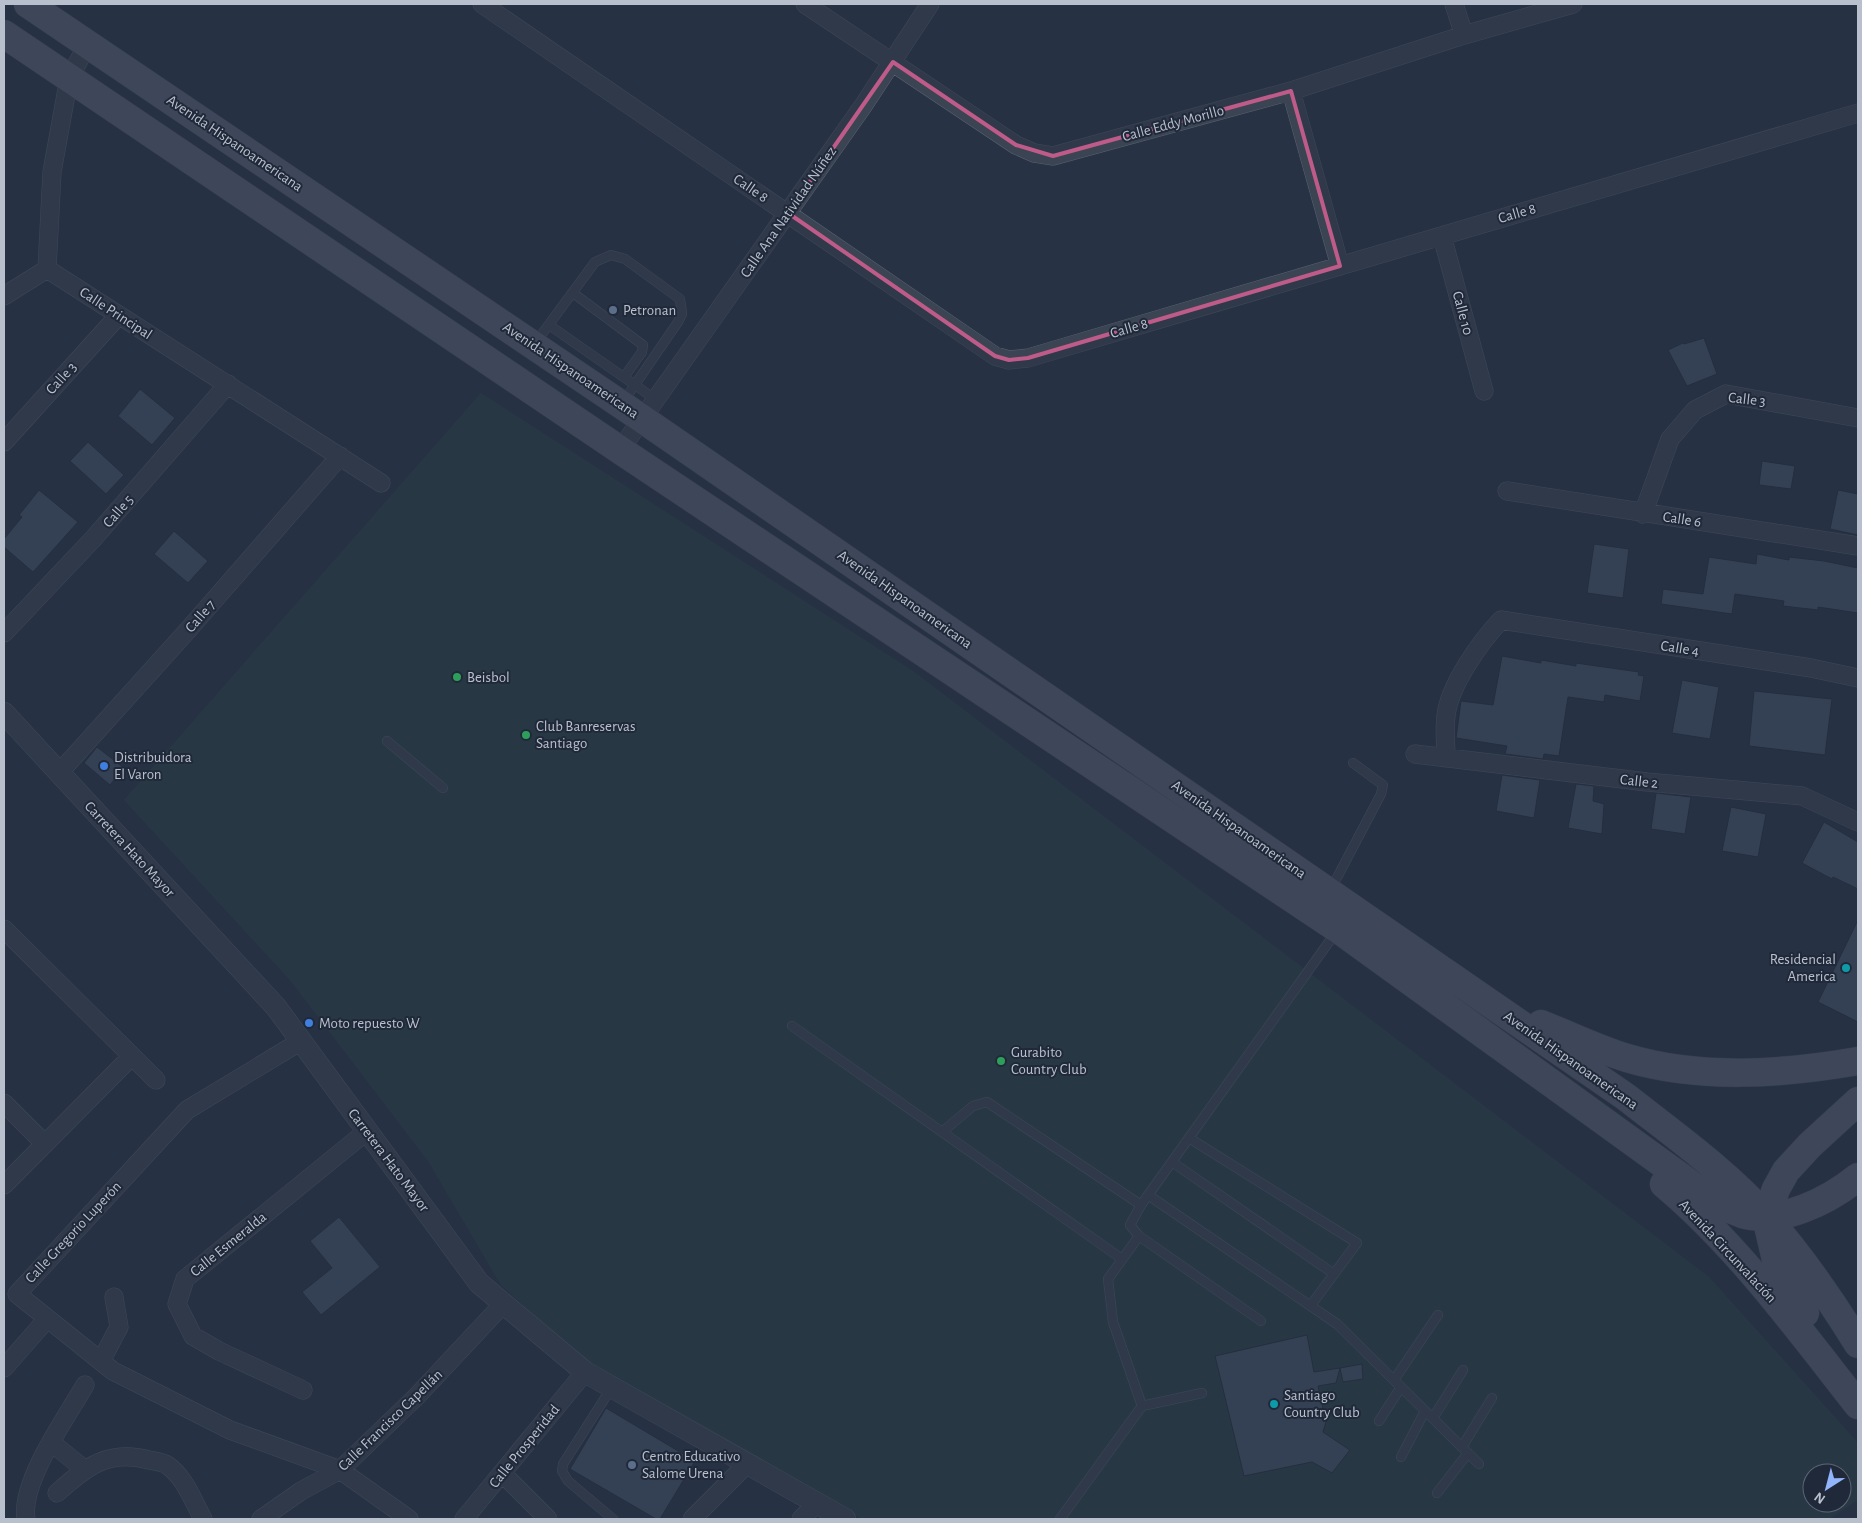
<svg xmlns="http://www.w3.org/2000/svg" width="1862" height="1523" font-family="'Alegreya Sans',sans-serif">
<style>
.green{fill:#294045;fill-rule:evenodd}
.building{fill:#465266;stroke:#222b3b}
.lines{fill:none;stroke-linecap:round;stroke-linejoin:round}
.service-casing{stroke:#5a6271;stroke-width:10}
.minor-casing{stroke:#5a6271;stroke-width:19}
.tertiary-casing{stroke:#5a6271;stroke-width:22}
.primary-casing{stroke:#454d5d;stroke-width:29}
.service{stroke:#3b4453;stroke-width:9}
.minor{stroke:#3b4453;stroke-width:18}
.tertiary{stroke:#3b4453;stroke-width:21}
.primary{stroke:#5a6373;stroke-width:28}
.marked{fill:none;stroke:#be5b89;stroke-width:4;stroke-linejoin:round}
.service-dot{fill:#5c6f8a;stroke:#202939;stroke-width:2}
.leisure-dot{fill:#2e9e5b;stroke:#202939;stroke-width:2}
.shop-dot{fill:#3f7fe0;stroke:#202939;stroke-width:2}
.culture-dot{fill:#0f9aa8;stroke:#202939;stroke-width:2}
.labels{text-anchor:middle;stroke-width:4;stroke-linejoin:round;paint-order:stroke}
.street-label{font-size:15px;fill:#b9c0cd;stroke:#202939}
.poi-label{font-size:15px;fill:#b9c0cd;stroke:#202939;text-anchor:start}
</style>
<rect width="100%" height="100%" fill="#273244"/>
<path class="green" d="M481 393 913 671 1709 1277 1858 1443V1500L1829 1519H862L587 1362 501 1285 428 1161 290 980 124 800ZM1812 1473H1842V1503H1812Z"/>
<path class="building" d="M1704 338 1717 374 1687 386 1668 350 1683 343 1684 344Z
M140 389 175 418 152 445 118 416Z
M88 442 124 475 106 494 70 461Z
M1762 461 1795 466 1791 489 1759 485Z
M39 490 78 522 33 572 4 547V539L22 517 19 515Z
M1838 490 1858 494V535L1830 529Z
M174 531 208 561 188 583 154 554Z
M1594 544 1629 549 1623 598 1587 593Z
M1757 554 1789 560V557L1824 561 1858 568V613L1818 607V610L1783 606 1784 601 1735 594 1732 614 1661 604 1663 589 1703 594 1709 557 1756 564Z
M1502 656 1541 663V660L1576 666V663L1639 672 1638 675 1644 676 1640 701 1605 695 1604 702 1568 697 1559 756 1544 754 1543 759 1505 754 1507 746 1456 738 1461 701 1493 705Z
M1682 680 1719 687 1710 739 1672 733Z
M1754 691 1832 699 1825 755 1749 746Z
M97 747 124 768 110 785 84 763Z
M1502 775 1540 780 1534 818 1496 811Z
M1576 784 1594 786 1593 801 1604 804 1602 834 1568 828Z
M1656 793 1691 797 1685 834 1651 829Z
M1731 807 1766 814 1758 857 1722 851Z
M1824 822 1858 842V889L1833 877 1832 879 1802 863Z
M1858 920V1022L1818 1002Z
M339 1217 380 1267 321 1315 302 1292 332 1268 310 1241Z
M1307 1335 1314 1372 1340 1368 1336 1383 1318 1386 1326 1422 1323 1432 1350 1450 1332 1473 1312 1462 1244 1476 1215 1356Z
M1362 1364 1363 1379 1343 1382 1340 1368Z
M606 1408 695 1461 660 1519H656L570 1469Z"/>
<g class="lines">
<defs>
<path id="service" d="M573 293 643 345 642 352 624 377
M549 325 655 399
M536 342 595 262 611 255 625 259 680 299 682 314 678 322 623 402
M387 741 443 788
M1331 889 1381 794 1383 785 1353 763
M792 1026 1122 1259
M942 1132 973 1106 987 1102 1141 1205
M1189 1138 1357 1243 1311 1305
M1172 1162 1334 1274
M1148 1195 1337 1324 1479 1464
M1139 1236 1108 1279 1113 1322 1142 1406
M1261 1321 1139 1236 1130 1225 1141 1205 1336 932
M1394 1380 1438 1315
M612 1387 563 1464 562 1471 568 1481 613 1519
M1433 1418 1463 1370
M1379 1421 1401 1387
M1462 1447 1492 1398
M1401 1457 1425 1411
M1437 1493 1468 1453
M1060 1519 1142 1406 1202 1393"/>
<path id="minor" d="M482 4 995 356 1009 360 1028 358 1858 113
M805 4 1016 145 1034 153 1053 156 1291 91 1464 35 1573 4
M1454 4 1464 35
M1291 91 1340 266
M1442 236 1484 391
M47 269 381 483
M47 269 52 172 69 78 88 44
M4 296 47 269
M4 442 119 315
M620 450 863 106 930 4
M1507 491 1858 546
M1643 514 1670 439 1695 410 1726 394 1858 418
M4 633 93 539 228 384
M1415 754 1647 782 1802 796 1858 822
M1446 758C1446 744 1444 729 1446 716 1449 686 1480 642 1501 620L1811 668 1858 678
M59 773 188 630 340 456
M4 929 156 1080
M301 1041 187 1110 17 1294 113 1371 230 1430 340 1470 409 1519
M4 1103 45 1144
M4 1185 132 1056
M101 1361 119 1327 114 1297
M4 1368 47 1319
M303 1390 219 1351 193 1336 177 1304 185 1279 367 1131
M52 1443 84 1469
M502 1473 548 1519
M57 1493C86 1467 108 1449 149 1460 154 1461 163 1462 167 1465 185 1477 193 1501 203 1519
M26 1519C20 1482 66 1418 85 1385
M261 1519 301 1491 340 1470 417 1396 504 1303
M464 1519 585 1372
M692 1519 748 1463
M801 1519 817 1503"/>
<path id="tertiary" d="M4 713 276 1007 479 1283 585 1372 845 1519"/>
<path id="primary" d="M28 4 641 418 1626 1097C1673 1134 1728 1173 1767 1218 1801 1257 1831 1300 1858 1344
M4 34 620 450 1338 929 1717 1203C1725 1207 1734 1211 1742 1214 1781 1225 1828 1201 1858 1177
M1541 1024C1569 1035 1597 1049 1627 1058 1701 1080 1783 1074 1858 1061
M1664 1184C1737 1245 1799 1330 1858 1405
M1805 1313 1780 1277 1766 1217 1776 1189 1786 1171 1810 1145 1858 1101"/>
</defs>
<use href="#service" class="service-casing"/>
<use href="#minor" class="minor-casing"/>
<use href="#tertiary" class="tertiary-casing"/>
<use href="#primary" class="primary-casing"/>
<use href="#service" class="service"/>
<use href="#minor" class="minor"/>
<use href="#tertiary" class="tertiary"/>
<use href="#primary" class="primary"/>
</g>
<path d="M0 0H1862V1523H0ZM893 62 1016 145 1053 156 1291 91 1340 266 1028 358 1009 360 995 356 788 213Z" fill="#273244" fill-opacity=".55" fill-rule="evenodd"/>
<path class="marked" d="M893 62 1016 145 1053 156 1291 91 1340 266 1028 358 1009 360 995 356 788 213Z"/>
<g class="service-dot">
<circle cx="613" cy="310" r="5"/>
<circle cx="632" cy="1465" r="5"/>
</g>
<g class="leisure-dot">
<circle cx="457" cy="677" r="5"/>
<circle cx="526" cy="735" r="5"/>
<circle cx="1001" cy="1061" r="5"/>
</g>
<g class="shop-dot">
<circle cx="104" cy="766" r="5"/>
<circle cx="309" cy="1023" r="5"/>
</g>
<g class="culture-dot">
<circle cx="1846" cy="968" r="5"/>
<circle cx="1274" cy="1404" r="5"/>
</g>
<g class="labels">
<g class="street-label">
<text transform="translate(1173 123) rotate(-15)" y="5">Calle Eddy Morillo</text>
<text transform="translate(235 143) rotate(34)" y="5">Avenida Hispanoamericana</text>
<text transform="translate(751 188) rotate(34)" y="5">Calle 8</text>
<text transform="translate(788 212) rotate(-55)" y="5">Calle Ana Natividad Núñez</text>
<text transform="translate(1517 213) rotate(-16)" y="5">Calle 8</text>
<text transform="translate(116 313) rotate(33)" y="5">Calle Principal</text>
<text transform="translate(1463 313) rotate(75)" y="5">Calle 10</text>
<text transform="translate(1129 328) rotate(-16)" y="5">Calle 8</text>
<text transform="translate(571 370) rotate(34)" y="5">Avenida Hispanoamericana</text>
<text transform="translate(61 378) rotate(-48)" y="5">Calle 3</text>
<text transform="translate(1747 399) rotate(6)" y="5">Calle 3</text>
<text transform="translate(118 511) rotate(-49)" y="5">Calle 5</text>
<text transform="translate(1682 519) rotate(8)" y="5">Calle 6</text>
<text transform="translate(905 599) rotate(35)" y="5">Avenida Hispanoamericana</text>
<text transform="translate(200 616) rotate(-49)" y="5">Calle 7</text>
<text transform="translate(1680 648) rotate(9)" y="5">Calle 4</text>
<text transform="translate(1639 781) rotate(6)" y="5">Calle 2</text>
<text transform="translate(1239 829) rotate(35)" y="5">Avenida Hispanoamericana</text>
<text transform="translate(130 849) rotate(47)" y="5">Carretera Hato Mayor</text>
<text transform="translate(1571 1060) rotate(35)" y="5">Avenida Hispanoamericana</text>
<text transform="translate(389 1160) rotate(53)" y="5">Carretera Hato Mayor</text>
<text transform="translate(73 1232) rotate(-47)" y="5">Calle Gregorio Luperón</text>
<text transform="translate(228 1244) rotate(-39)" y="5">Calle Esmeralda</text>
<text transform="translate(1728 1251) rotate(47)" y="5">Avenida Circunvalación</text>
<text transform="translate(390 1420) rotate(-44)" y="5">Calle Francisco Capellán</text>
<text transform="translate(524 1446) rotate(-51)" y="5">Calle Prosperidad</text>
</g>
<g class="poi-label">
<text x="623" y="315">Petronan</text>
<text x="467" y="682">Beisbol</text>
<text x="536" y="731">Club Banreservas<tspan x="536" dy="17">Santiago</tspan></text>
<text x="114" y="762">Distribuidora<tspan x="114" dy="17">El Varon</tspan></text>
<text x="1836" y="964" text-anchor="end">Residencial<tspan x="1836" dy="17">America</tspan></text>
<text x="319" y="1028">Moto repuesto W</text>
<text x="1011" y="1057">Gurabito<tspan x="1011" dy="17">Country Club</tspan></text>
<text x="1284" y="1400">Santiago<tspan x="1284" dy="17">Country Club</tspan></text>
<text x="642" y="1461">Centro Educativo<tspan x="642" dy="17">Salome Urena</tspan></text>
</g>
</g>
<rect width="1862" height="1523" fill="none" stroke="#b9c0cd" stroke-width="10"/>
<g transform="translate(1827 1488) rotate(216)"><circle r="24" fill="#202939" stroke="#5d6574"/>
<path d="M0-4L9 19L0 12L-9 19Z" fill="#91b4fa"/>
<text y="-8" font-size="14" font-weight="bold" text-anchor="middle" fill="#b9c0cd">N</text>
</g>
</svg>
